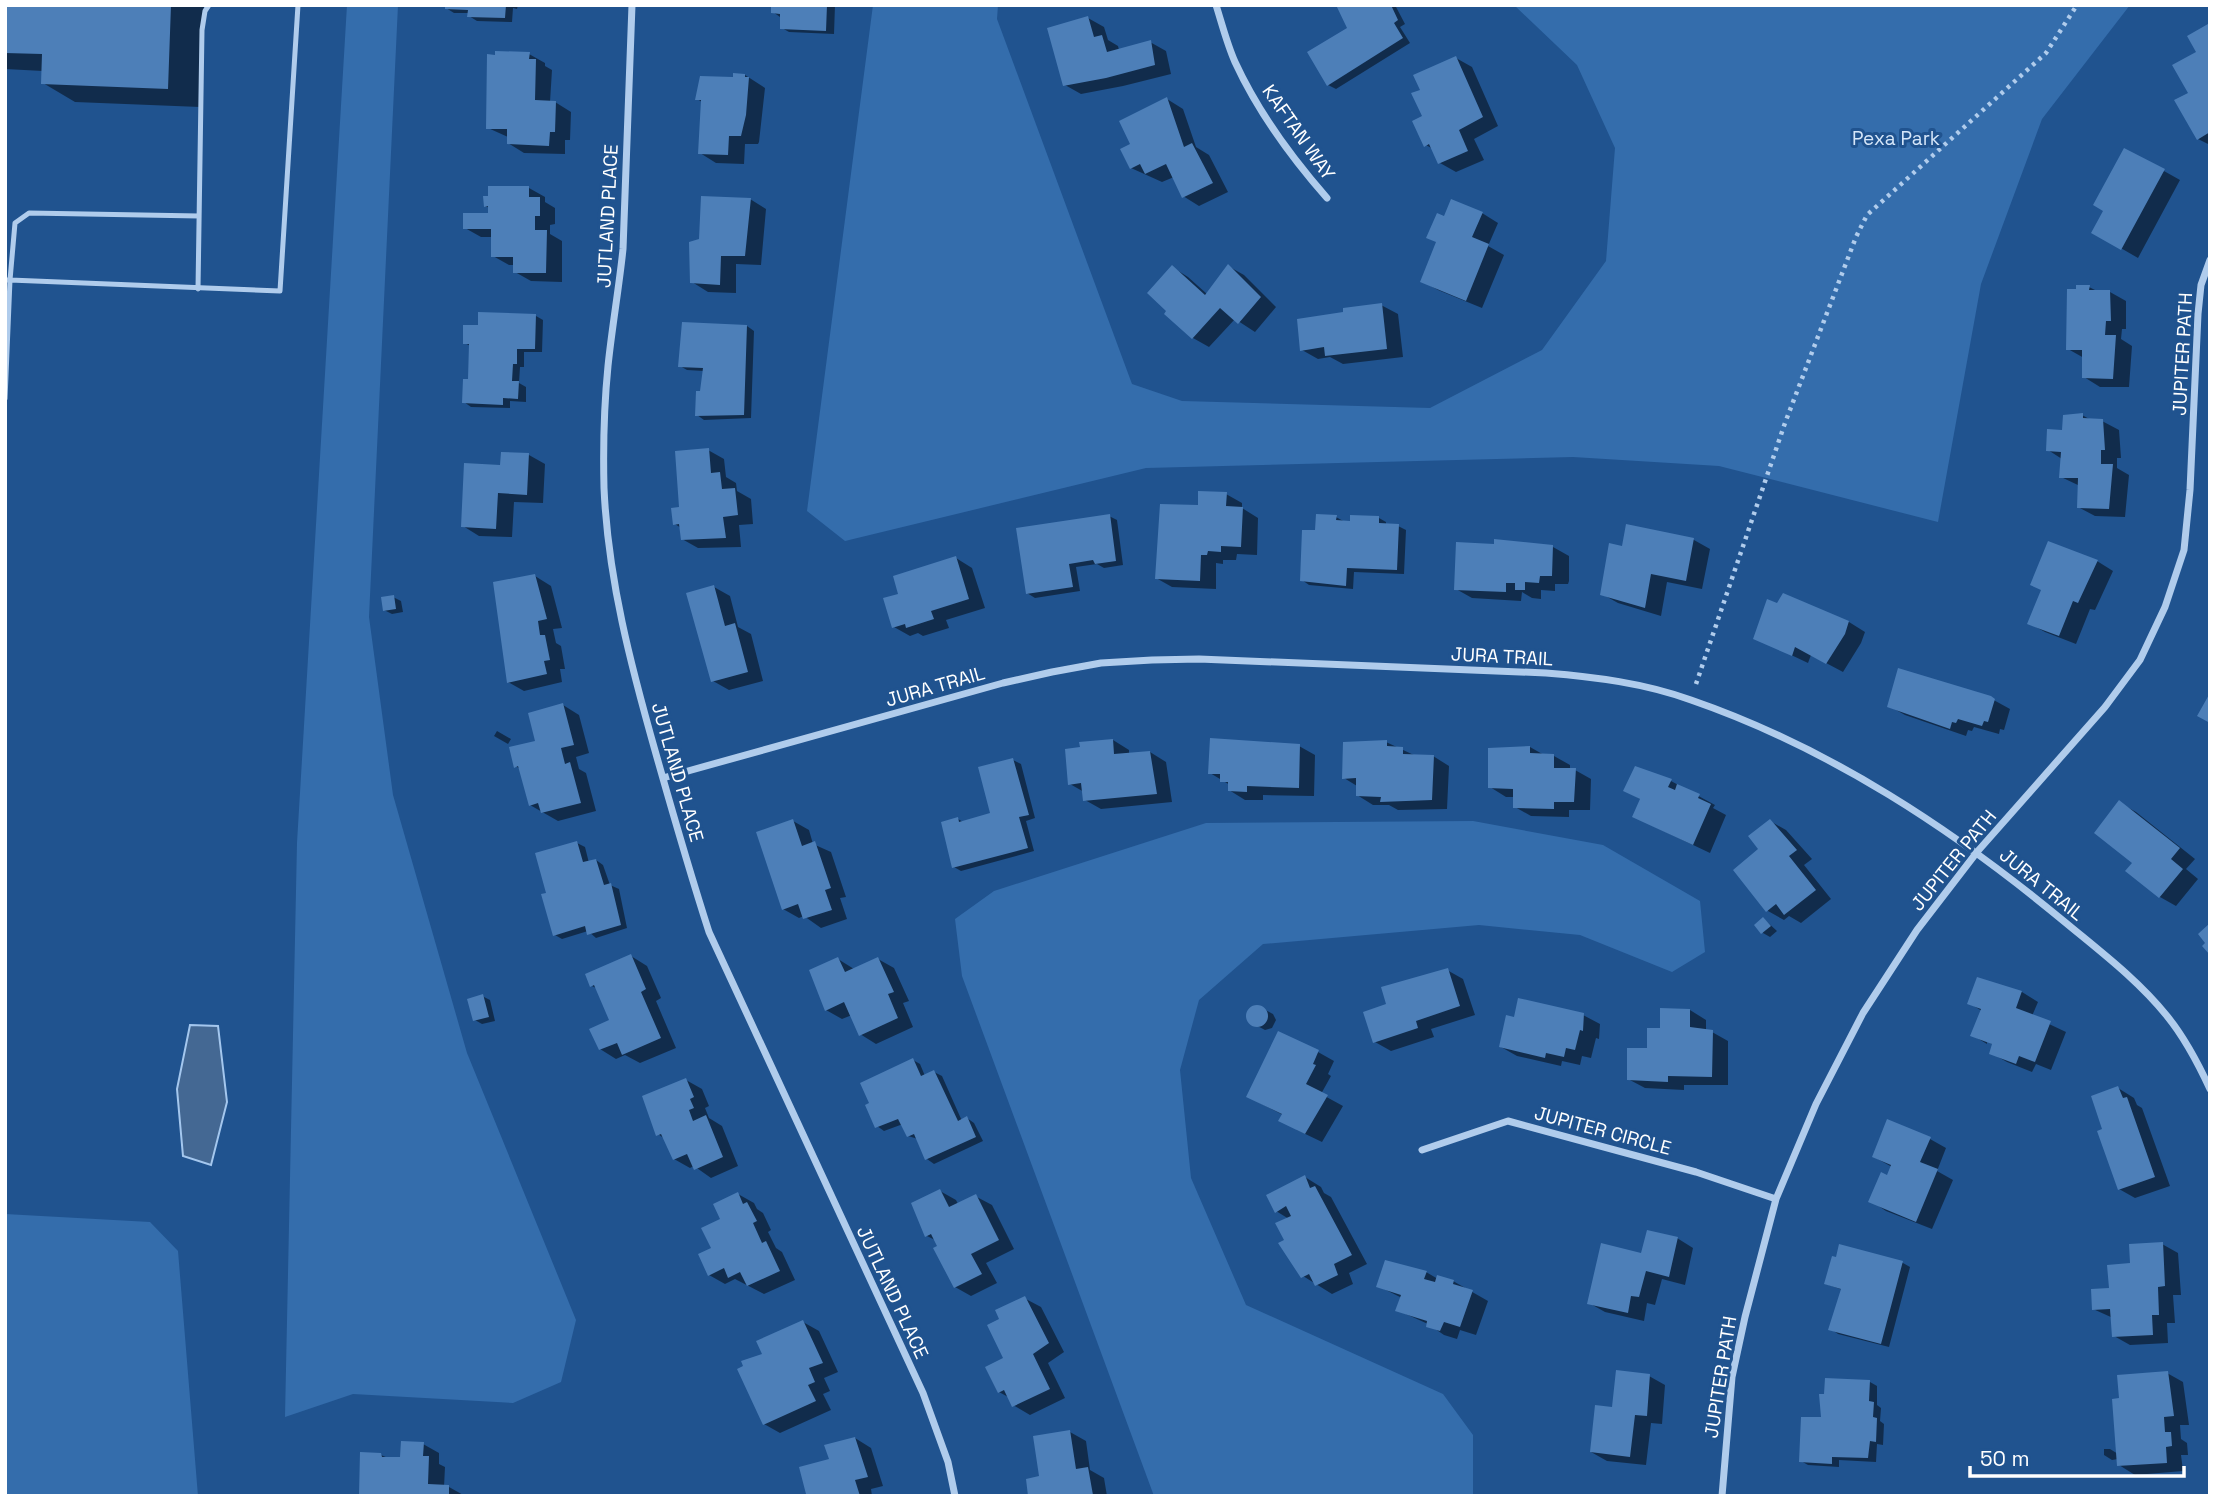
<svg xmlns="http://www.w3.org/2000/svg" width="2215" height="1501" font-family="'Space Grotesk',sans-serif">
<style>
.green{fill:#346dac}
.water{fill:#446893;stroke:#a4c7ee;stroke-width:2}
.shadow{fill:#0007}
.building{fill:#4d7fb8}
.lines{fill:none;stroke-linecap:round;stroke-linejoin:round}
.path{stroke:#b0ccec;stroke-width:4.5;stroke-dasharray:3.5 5;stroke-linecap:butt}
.lane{stroke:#b0ccec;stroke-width:5}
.street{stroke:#b0ccec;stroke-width:7}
.labels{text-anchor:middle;stroke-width:6;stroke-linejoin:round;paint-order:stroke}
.street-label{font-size:19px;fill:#fff;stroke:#20538f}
.park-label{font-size:19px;fill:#d5e6f9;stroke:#20538f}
</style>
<rect width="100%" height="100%" fill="#20538f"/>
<path class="green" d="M347 5H398L369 617 393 795 467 1053 576 1320 561 1382 513 1403 353 1394 285 1417 297 843Z
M873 5H998L997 19 1132 384 1182 401 1430 408 1542 350 1606 261 1615 148 1577 65 1514 5H2130L2042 119 1981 284 1938 522 1719 466 1573 457 1146 468 845 541 807 511Z
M1473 821 1603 845 1700 901 1705 952 1672 972 1580 935 1479 925 1263 944 1199 1000 1180 1070 1191 1178 1246 1305 1443 1394 1473 1435V1496H1154L962 976 955 919 994 891 1206 823Z
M5 1214 150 1222 178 1251 198 1496H5Z"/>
<path class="water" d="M190 1025 218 1026 227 1102 211 1165 183 1156 177 1089Z"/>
<path class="shadow" d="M5 5H204L200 107 75 102 43 83V71L5 69Z
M446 5H518L517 9 513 8 512 22 477 21 469 16V13H454L446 8Z
M773 5H835L834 34 789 32 782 28 780 17 773 12Z
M1338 5H1395L1405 24 1400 27 1410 43 1336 89 1328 85 1349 29Z
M1088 18 1104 27 1108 40 1118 46 1119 50 1150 42 1166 51 1171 74 1123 86 1081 94 1065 85Z
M2208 26 2210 27V145L2198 139 2190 93 2198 52 2189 37Z
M529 54 545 63V66L552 70 550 102H555L571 112 570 140H565V154L524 153 508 143V137L488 128Z
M1456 58 1472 67 1498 126 1474 139 1484 160 1456 172 1440 163 1433 149 1426 145 1422 91Z
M745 75 765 88 759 142 758 144H745L744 164 716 163 700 153 702 102 697 99Z
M1167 99 1183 109 1196 147 1209 155 1228 192 1199 206 1183 196 1174 177 1162 182 1131 168 1132 145Z
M2164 171 2180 180 2138 258 2093 232Z
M529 188 545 197V202L555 208V224L550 225V234L562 241V282L531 281 515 272V265H509L493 256V237H481L465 228 490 215V208L485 206Z
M750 199 766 209 761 265 736 264V293L708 292 692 282Z
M1482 213 1498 223 1488 246 1504 255 1482 308 1438 290 1422 281 1438 242 1444 218Z
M1228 266 1244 275 1276 307 1255 332 1235 319 1209 347 1193 338 1166 314 1172 267 1188 277 1207 294Z
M2089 287 2097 291 2110 292 2126 301V329H2122L2121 339 2132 346 2129 387H2100L2084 377V358L2068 349Z
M1381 305 1398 314 1403 357 1343 364 1330 357 1318 359 1302 350Z
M536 316 543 320 542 352H524V367H520L519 383 526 387V402L510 401V408L471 407 464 402 470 381 471 346 464 343Z
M747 326 754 331 751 418 704 420 697 415 704 371 687 370 680 366Z
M2082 415 2091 420 2102 421 2119 430 2121 458H2117V468L2129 475 2125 517 2095 516 2078 507 2080 486 2061 477 2062 459 2048 450Z
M708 450 724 459 726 477 736 483 737 491 751 499 753 524 739 525 741 547 698 548 682 539 681 528 675 524Z
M529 455 545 464 543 503 514 502 512 537 479 536 463 526 501 467Z
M1226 494 1242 503V508L1258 518 1257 555 1237 554 1236 560H1223V564L1216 563V589L1172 587 1156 578 1200 507Z
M1109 516 1117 520 1123 565 1104 568 1097 564 1076 567 1080 591 1035 598 1027 593Z
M1336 517 1345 522 1379 518 1386 522V525L1398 526 1406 530 1404 574 1354 572 1353 589 1309 585 1302 580 1317 532Z
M1627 526 1694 540 1710 549 1702 589 1667 582 1661 616 1618 603 1602 594 1623 548Z
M1553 547 1569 556V581L1568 584H1555V591L1541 590V599L1532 598 1522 592 1521 601 1472 598 1456 589Z
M956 558 972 568 985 608 946 620 949 628 923 636 918 633 910 636 894 627 900 595Z
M2097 561 2113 571 2095 610 2090 609 2076 644 2045 632 2029 623 2042 591Z
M535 576 551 586 562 628 553 629 556 643 561 646 565 669H560L562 682 524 691 508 682Z
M714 587 730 596 738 627 751 634 763 681 729 690 713 681Z
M1783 596 1849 622 1865 632 1861 643 1843 672 1811 655 1808 663 1755 638Z
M393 597 401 601 403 612 392 614 384 610Z
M1990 698 2010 709 2004 730 2000 729 1999 734 1974 727 1972 731 1968 730 1966 736 1905 715 1889 706Z
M563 705 579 715 589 753 576 757 579 769 586 773 596 811 558 821 530 805 521 770 516 766 538 742Z
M497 731 511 739 508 744 494 736Z
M1113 740 1129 750V754L1150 752 1166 762 1172 802 1101 809 1085 800 1084 792 1070 784Z
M1386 742 1416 756H1433L1449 766 1447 809 1398 810 1389 805H1373L1357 795V786L1344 778Z
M1299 746 1315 755 1314 796 1263 795V800H1245L1229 790 1230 785 1210 773Z
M1530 747 1544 755 1554 756 1570 765V770H1575L1591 779 1590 810H1569V817L1531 816 1515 807V797H1506L1490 787V750Z
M1013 760 1021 764 1035 818 1026 821 1034 851 961 871 954 867 958 819 963 822 992 814Z
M1671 781 1715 805 1713 808 1726 815 1710 853 1634 817 1642 800 1625 791Z
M2120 803 2136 812 2195 859 2186 869 2198 879 2176 906 2160 897 2128 871 2135 863Z
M793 821 809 830 813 844 831 852 846 897 840 898 847 919 821 928 804 916 799 918 783 909Z
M1770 821 1786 830 1812 859 1804 865 1831 899 1801 923 1789 916 1784 920 1768 911 1761 849Z
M577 843 585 847 589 863 596 860 603 865 610 885 619 889 627 928 596 938 588 931 562 939 555 935Z
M1764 919 1777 931 1770 937 1763 933Z
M631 956 647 966 661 998 656 1001 676 1048 640 1063 625 1055 616 1059 600 1049 611 1021 598 989 592 986Z
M838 959 854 969 878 959 894 968 909 1001 903 1003 913 1027 876 1044 860 1034 852 1015 842 1019 826 1010Z
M1447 970 1463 979 1475 1015 1431 1029 1434 1037 1391 1051 1375 1042 1388 1005Z
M1978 979 2022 992 2038 1002 2032 1016 2066 1032 2051 1070 2036 1064 2032 1072 2007 1062 1991 1053 2000 1049 1987 1041V1044L1972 1035 1982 1011 1969 1003Z
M482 996 490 1000 495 1021 482 1024 475 1020Z
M1258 1006 1273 1014 1276 1020 1272 1028 1265 1030 1250 1022 1247 1015 1251 1009Z
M1690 1010 1706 1020V1031L1712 1032 1728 1041V1085H1684V1090L1645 1088 1628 1079 1662 1030Z
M1583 1015 1600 1024 1599 1039 1596 1038 1591 1058 1582 1056 1580 1065 1562 1061 1561 1066 1517 1056 1501 1047Z
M1318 1052 1334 1061 1328 1074 1331 1076 1321 1094 1343 1106 1322 1142 1297 1130 1283 1115 1248 1097Z
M913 1060 920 1064 925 1076 934 1072 942 1076 962 1121 967 1118 974 1123 983 1141 934 1164 927 1159 918 1139 908 1136 903 1124 884 1131 877 1126Z
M686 1080 702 1089 709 1106 705 1108 709 1118 722 1126 738 1166 711 1178 694 1166 690 1168 674 1159 665 1139 658 1134Z
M2118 1088 2134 1098 2137 1105 2142 1108 2170 1186 2135 1198 2119 1189 2104 1130Z
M1930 1139 1946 1148 1937 1171 1953 1180 1932 1229 1886 1211 1871 1201 1888 1177 1892 1167 1874 1157Z
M1305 1177 1321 1187 1324 1193 1331 1197 1367 1264 1349 1273 1353 1284 1332 1294 1303 1276 1286 1241 1289 1219 1276 1211Z
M940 1191 956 1200 958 1204 975 1196 992 1205 1014 1249 986 1263 997 1283 971 1296 955 1287 937 1241 927 1236Z
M738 1194 754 1203 757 1209 763 1213 771 1230 768 1232 776 1248 782 1252 795 1280 764 1294 735 1279 725 1284 709 1275 722 1220Z
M1677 1238 1693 1248 1685 1285 1662 1279 1655 1305 1647 1303 1644 1321 1605 1312 1589 1303 1643 1255Z
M2162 1244 2178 1253 2181 1295H2173L2175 1323H2167L2168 1343 2130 1345 2114 1336 2113 1318 2093 1309 2132 1265Z
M1841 1247 1903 1263 1910 1267 1889 1347 1838 1334 1831 1329 1843 1290 1826 1284Z
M1426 1272 1438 1279 1453 1281 1488 1301 1476 1335 1460 1330 1457 1339 1444 1335 1428 1324 1397 1310 1402 1298 1378 1286Z
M1024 1298 1041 1307 1064 1352 1048 1363 1065 1398 1030 1415 1013 1405 1010 1398 999 1392 1005 1359 1001 1320Z
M803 1322 819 1331 838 1372 824 1378 830 1391 823 1394 831 1410 780 1433 764 1424V1355Z
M2167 1373 2183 1382 2189 1425H2180L2181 1439 2187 1443 2188 1455H2181L2183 1471 2135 1475 2119 1465 2118 1459 2112 1460 2104 1455V1449H2110L2118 1454 2121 1400Z
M1649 1376 1665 1385 1662 1424 1651 1423 1646 1465 1607 1461 1591 1452 1614 1409Z
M1870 1382 1877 1386V1405L1881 1408 1880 1421 1884 1424 1883 1445 1877 1444 1876 1462 1839 1460V1467L1808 1465 1801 1461 1823 1419Z
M1070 1432 1086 1441 1090 1470 1104 1478 1107 1496H1030Z
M855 1438 871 1448 883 1486 871 1489 872 1496H812L808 1493 831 1461Z
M423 1444 439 1453V1464L445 1467 444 1487H449L465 1496H361L381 1455 388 1458 402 1459Z"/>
<path class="building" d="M5 5H171L168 89 41 84 42 54 5 53Z
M445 5H506L505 18 467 17 468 10 445 9Z
M771 5H827L826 31 780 29V14L771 13Z
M1336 5H1391L1398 20 1394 23 1403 38 1327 86 1307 52 1347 28Z
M1088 16 1094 37 1102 35 1107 52 1151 40 1155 65 1106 78 1063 86 1047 28Z
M2208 24 2210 132 2197 140 2174 100 2188 93 2172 65 2196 52 2187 36Z
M495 51 530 52 529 59H536L535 100 556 101 555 132H550L549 146 507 144V129H486L487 54 495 55Z
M1456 56 1483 117 1459 130 1468 151 1438 164 1429 144 1424 147 1412 121 1422 116 1411 93 1420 90 1413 75Z
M733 73 745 74V77H749L746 115 741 136H729L728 155 698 154 701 100H695L700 76 733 77Z
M1167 97 1184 147 1192 143 1213 183 1182 198 1166 164 1145 174 1140 164 1130 169 1120 149 1130 144 1119 121Z
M2124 148 2165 169 2121 250 2091 233 2103 211 2093 205Z
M488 186H529V197H540V216H535V230H547L546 273H513V257H491V229H463V213H488V206L484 207 483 196H488Z
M701 196 751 198 745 256H721L720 285 690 283 689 242 699 239Z
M1451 199 1483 212 1472 237 1489 244 1466 301 1420 282 1436 242 1426 238 1437 213 1444 216Z
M1228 264 1261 297 1238 324 1220 308 1192 339 1164 314 1166 311 1147 293 1172 265 1205 295Z
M2076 285H2090L2089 290H2110L2111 321H2106L2105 335H2116L2113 379 2082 378V350H2066L2067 289H2076Z
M1382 303 1387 349 1325 356 1324 347 1300 351 1297 319 1343 312V308Z
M478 312 536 314 535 349H517V364H513L512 381H519L518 399 503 398V405L462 403 463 379H468L469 344H463V325H478Z
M682 322 747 325 744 415 695 416 696 391H700L703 368 678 367Z
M2083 413V418L2103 419 2105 450H2101V464H2113L2109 509 2077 508 2078 478H2059L2061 452 2046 451 2047 429 2062 430 2063 415Z
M709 448 711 473 720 472 722 489 735 488 738 515 723 517 726 538 681 540 679 524 673 525 671 508 679 507 675 451Z
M501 452 529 453 527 495 498 493 496 529 461 527 464 463 500 465Z
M1198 491 1227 492 1226 506 1243 507 1241 547 1221 546V552L1208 551 1207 555H1201L1200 581 1155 579 1160 504 1198 505Z
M1110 514 1116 561 1095 564 1093 560 1069 564 1073 587 1026 594 1016 528Z
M1316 514 1337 515 1336 520 1350 521V515L1379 516V523L1399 524 1397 570 1347 568 1346 586 1300 581 1302 530H1315Z
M1626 524 1694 538 1686 581 1651 574 1645 608 1600 595 1609 543 1622 546Z
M1494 539 1553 545 1552 576H1540L1539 583 1525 582V590H1515V583H1506V592L1454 590 1456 542 1494 544Z
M2048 541 2098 560 2078 603 2073 601 2059 636 2027 624 2041 590 2030 585Z
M956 556 969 599 931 611 934 619 906 628 905 624 892 628 883 598 898 594 893 576Z
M535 574 547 619 538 621 540 635H545L550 660 544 661 547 674 507 683 493 582Z
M714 585 725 626 735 623 748 672 711 682 686 593Z
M1783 593 1849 621 1845 634 1826 664 1795 647 1792 656 1753 639 1767 599 1777 603Z
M394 595 396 609 383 611 381 597Z
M1898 668 1991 696 1995 699 1988 722 1984 721 1982 726 1958 719 1956 723 1952 722 1950 729 1887 707Z
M2210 693V723L2197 716Z
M563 703 574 745 561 748 565 764 570 762 581 803 541 813 538 803 529 806 518 766 514 768 509 747 535 741 528 713Z
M1210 738 1300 744 1299 788 1247 786V792L1228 791V782H1220V774H1208Z
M1113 739 1114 754 1150 751 1157 794 1083 801 1081 783 1068 785 1065 749 1080 747 1079 742Z
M1387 740V746L1403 747V754L1434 755 1432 800 1380 802 1381 797 1356 796V778L1342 779 1343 742Z
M1530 746V753L1554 754V768H1576L1574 802H1554V809L1513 808V789L1488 788V748Z
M1013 758 1029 815 1019 817 1028 848 952 868 941 822 958 817 959 822 990 813 978 767Z
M1635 766 1672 779 1668 787 1675 790 1677 784 1700 794 1698 798 1711 804 1693 845 1632 817 1640 799 1623 791Z
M2119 800 2180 848 2171 859 2183 869 2159 898 2125 871 2132 863 2094 833Z
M793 819 802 846 815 841 831 888 825 890 832 910 803 919 798 904 782 910 756 832Z
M1770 819 1797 850 1789 856 1816 890 1784 915 1776 904 1766 912 1733 870 1758 849 1748 836Z
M577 841 583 862 596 859 604 885 611 883 621 925 587 935 585 926 553 936 541 894 546 893 535 853Z
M1763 917 1771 926 1761 934 1754 925Z
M2210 923V955L2202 946 2205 943 2198 934Z
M631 954 646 989 641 992 661 1038 622 1055 617 1043 599 1050 589 1029 609 1020 594 985 590 987 585 974Z
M838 957 845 972 878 957 894 992 888 994 898 1018 859 1036 844 1002 825 1011 809 970Z
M1448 968 1460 1006 1416 1021 1418 1028 1373 1043 1363 1012 1386 1004 1381 987Z
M1977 977 2022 991 2016 1008 2051 1021 2035 1062 2019 1056 2016 1064 1989 1054 1992 1044 1970 1036 1981 1009 1967 1004Z
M483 994 489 1017 473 1021 467 999Z
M1518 998 1584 1013 1583 1031 1580 1030 1575 1050 1566 1048 1564 1057 1546 1053 1545 1058 1499 1047 1506 1015 1514 1017Z
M1246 1016a11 11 0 1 1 22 0a11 11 0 1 1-22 0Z
M1660 1008 1690 1009V1027L1713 1030 1712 1077 1668 1076V1082L1627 1080V1048H1647V1028H1660Z
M1278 1031 1319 1050 1313 1064 1316 1065 1306 1084 1328 1095 1305 1134 1278 1121 1282 1114 1246 1097Z
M913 1058 921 1076 934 1070 958 1121 967 1116 976 1137 925 1160 914 1134 907 1137 898 1119 875 1128 865 1105 869 1103 860 1083Z
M686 1078 694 1097 690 1099 694 1108 689 1110 693 1121 706 1115 723 1157 694 1170 687 1154 673 1160 661 1134 656 1136 642 1096Z
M2118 1086 2123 1098 2127 1097 2155 1177 2118 1190 2097 1131 2102 1129 2091 1096Z
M1887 1119 1931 1137 1920 1162 1938 1169 1916 1222 1868 1202 1881 1172 1887 1175 1891 1165 1872 1157Z
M1305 1175 1310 1188 1315 1186 1352 1255 1334 1264 1338 1275 1315 1286 1309 1274 1301 1278 1278 1243 1284 1240 1275 1223 1291 1216 1286 1206 1275 1213 1266 1195Z
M940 1189 949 1207 976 1194 999 1240 971 1254 982 1274 954 1288 933 1248 937 1246 931 1234 925 1237 911 1203Z
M738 1192 743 1204 747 1202 757 1221 753 1223 762 1243 766 1241 780 1271 747 1286 740 1272 728 1278 724 1268 708 1276 698 1254 711 1248 701 1228 720 1219 713 1204Z
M1647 1230 1678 1237 1669 1277 1646 1271 1639 1297 1631 1296 1628 1313 1587 1304 1601 1243 1641 1253Z
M2163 1242 2165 1286 2158 1287 2159 1315H2152L2153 1335 2112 1337 2110 1309 2092 1310 2091 1289 2109 1288 2107 1265 2130 1263 2129 1244Z
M1839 1244 1903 1261 1881 1344 1828 1330 1841 1289 1824 1284 1832 1256 1836 1257Z
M1385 1260 1427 1271 1424 1279 1435 1282 1437 1275 1454 1280 1453 1284 1473 1290 1460 1327 1444 1322 1440 1331 1426 1327 1427 1321 1395 1311 1401 1295 1376 1287Z
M1025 1296 1049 1343 1033 1354 1050 1389 1012 1407 1004 1390 998 1393 985 1367 1003 1358 987 1325 999 1319 995 1310Z
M803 1320 823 1363 809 1368 815 1382 808 1385 816 1401 763 1425 737 1369 743 1366 741 1361 762 1354 756 1341Z
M1616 1370 1650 1374 1647 1416 1635 1415 1630 1457 1590 1452 1595 1405 1612 1407Z
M2168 1371 2174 1416 2164 1417 2165 1432H2171L2172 1446 2166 1447 2167 1463 2117 1466 2112 1399 2119 1398 2117 1375Z
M1825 1378 1870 1380 1869 1401 1874 1402 1873 1417 1877 1418 1876 1442 1870 1441 1868 1458 1832 1457V1464L1799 1462 1801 1417H1821L1819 1394H1824Z
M1070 1430 1076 1469 1088 1467 1093 1495 1028 1496 1026 1479 1039 1476 1033 1436Z
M855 1437 868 1477 855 1480 860 1496 806 1494 799 1467 829 1459 824 1445Z
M401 1441 424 1442 423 1456H429L428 1484 449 1485V1496H359L360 1452 381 1453 382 1457H400Z"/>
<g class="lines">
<path class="path" d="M1696 684 1785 423 1856 237 1867 215 2046 53 2077 5"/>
<path class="lane" d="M5 280H10L15 223 29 213 199 216
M198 289 202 30 205 11 209 5
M5 399 10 280 280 291 298 5"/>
<path class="street" d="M632 5 623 249C619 288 612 327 608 366 604 406 603 447 604 488 608 579 631 666 656 754 673 814 690 873 709 932L923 1393 948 1462 955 1496
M1216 5C1222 24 1227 44 1235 62 1258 112 1291 157 1327 198
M663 778 1003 683 1052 672 1101 663 1152 660 1199 659 1546 673C1595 677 1644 683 1691 700 1830 748 1954 830 2066 923 2101 952 2138 980 2167 1016 2185 1038 2198 1063 2210 1089
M1422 1150 1508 1121 1696 1172 1776 1199
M1722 1496 1732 1377 1745 1317 1776 1199 1816 1104 1863 1013 1917 930 1977 852 2105 707 2140 660 2165 607 2184 550 2190 490 2198 314 2201 285 2210 260"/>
</g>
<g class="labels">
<g class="street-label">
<text transform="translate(1299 132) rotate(55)" y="7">KAFTAN WAY</text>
<text transform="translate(607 216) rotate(-87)" y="7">JUTLAND PLACE</text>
<text transform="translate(2182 354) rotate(-87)" y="7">JUPITER PATH</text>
<text transform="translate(1502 656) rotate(3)" y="7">JURA TRAIL</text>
<text transform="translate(935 686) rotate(-16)" y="7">JURA TRAIL</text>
<text transform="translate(678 772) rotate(74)" y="7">JUTLAND PLACE</text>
<text transform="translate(1953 860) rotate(-51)" y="7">JUPITER PATH</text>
<text transform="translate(2042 884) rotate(39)" y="7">JURA TRAIL</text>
<text transform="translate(1603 1130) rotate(15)" y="7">JUPITER CIRCLE</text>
<text transform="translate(893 1292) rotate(65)" y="7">JUTLAND PLACE</text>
<text transform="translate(1720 1377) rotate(-81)" y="7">JUPITER PATH</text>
</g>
<g class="park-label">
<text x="1896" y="145">Pexa Park</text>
</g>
</g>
<rect width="2215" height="1501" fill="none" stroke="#ffffff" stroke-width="14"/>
<path d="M1970 1466v10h214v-10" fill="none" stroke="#ffffff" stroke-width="3.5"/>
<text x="1980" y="1466" font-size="21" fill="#ffffff" stroke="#20538f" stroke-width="5" paint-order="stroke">50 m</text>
</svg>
